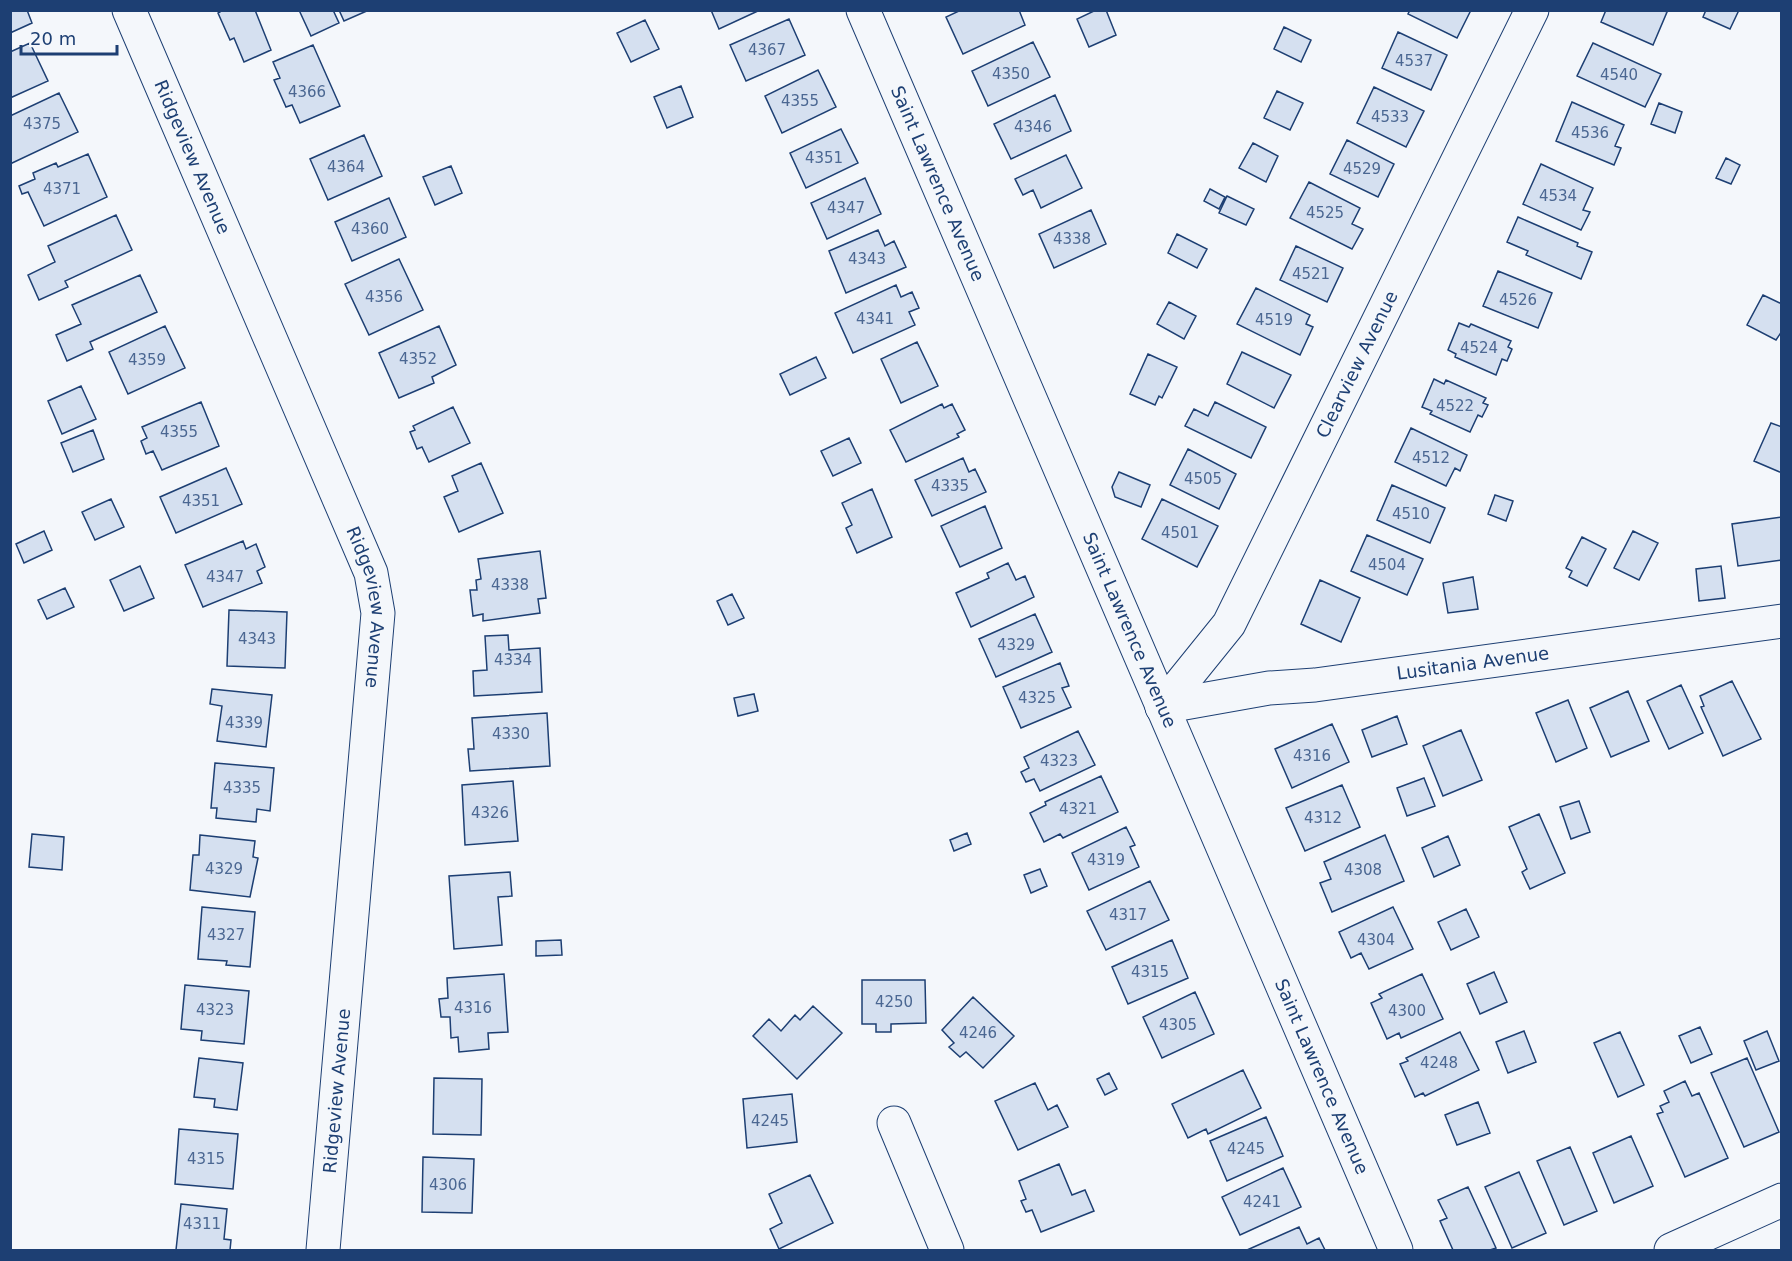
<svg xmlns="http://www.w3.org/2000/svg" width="1792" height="1261" font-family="'DejaVu Sans',sans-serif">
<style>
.building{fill:#d5e0f0;stroke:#1d3f73;stroke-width:1.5}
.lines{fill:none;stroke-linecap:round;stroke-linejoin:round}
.minor-casing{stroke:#1d3f73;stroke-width:35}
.minor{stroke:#f4f7fb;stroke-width:33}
.labels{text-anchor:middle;stroke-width:4.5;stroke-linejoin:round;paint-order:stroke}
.number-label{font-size:15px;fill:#4b6792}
.street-label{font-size:18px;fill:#1d3f73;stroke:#f4f7fb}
</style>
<rect width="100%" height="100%" fill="#f4f7fb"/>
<path class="building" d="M10 10H27L32 23 10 33Z
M223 10H255L271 50 244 62 234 38 230 40 218 13Z
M299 10H333L339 23 311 36Z
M339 10H369L344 21Z
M711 10H760L719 29Z
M961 10H1019L1025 25 963 54 946 17Z
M1096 10H1106L1116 35 1089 47 1077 19Z
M1410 10H1471L1457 38 1408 14Z
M1606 10H1663L1667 12 1653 45 1601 22Z
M1706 10H1739L1730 29 1703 17Z
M789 19 805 55 746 81 730 45Z
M645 20 659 49 631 62 617 33Z
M1284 27 1311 40 1301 62 1274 49Z
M1398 32 1447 55 1431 90 1382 68Z
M1033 42 1050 77 988 106 972 71Z
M30 43 48 81 10 98V52Z
M1593 43 1661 74 1645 107 1577 76Z
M313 45 340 106 300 123 292 105 286 107 274 80 280 78 273 62Z
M818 70 836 107 782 133 765 96Z
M681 86 693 117 667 128 654 97Z
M1374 87 1424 111 1406 147 1357 123Z
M1277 91 1303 103 1290 130 1264 118Z
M59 93 78 132 10 164V116Z
M1055 95 1071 131 1011 159 994 124Z
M1572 102 1624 125 1615 146 1621 148 1614 165 1556 141Z
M1659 103 1682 112 1675 133 1651 124Z
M841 129 858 163 806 188 790 153Z
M364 135 382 176 328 200 310 159Z
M1347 140 1394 164 1378 197 1330 174Z
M1253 143 1278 156 1266 182 1239 168Z
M88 154 107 197 44 226 28 192 22 194 19 186 35 179 33 173 56 163 58 167Z
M1066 155 1082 188 1041 208 1033 190 1023 195 1015 179Z
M1726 158 1740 165 1731 184 1716 178Z
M1541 164 1593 188 1583 210 1590 212 1581 230 1523 204Z
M451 166 462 193 435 205 423 177Z
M865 178 881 214 827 239 811 203Z
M1309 182 1360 208 1352 224 1363 229 1352 249 1290 218Z
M1210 189 1225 197 1219 209 1204 201Z
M1227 196 1254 209 1246 225 1219 213Z
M389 198 406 237 352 261 335 222Z
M1091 210 1106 244 1054 268 1039 234Z
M116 215 132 250 65 281 68 287 39 300 28 275 55 262 48 246Z
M1518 217 1578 243 1577 246 1592 252 1581 279 1526 255 1528 251 1507 242Z
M878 230 885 246 894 241 906 267 846 293 829 251Z
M1177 234 1207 249 1197 268 1168 253Z
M1296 246 1343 268 1327 302 1280 280Z
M399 259 423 310 369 335 345 284Z
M1498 271 1552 293 1538 328 1483 306Z
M140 275 157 312 90 342 93 349 67 361 56 335 81 324 72 305Z
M896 285 901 297 912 292 919 308 909 312 915 325 853 353 835 313Z
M1256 288 1310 315 1306 324 1313 327 1300 355 1237 324Z
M1763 295 1782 304V331L1776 340 1747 325Z
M1169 302 1196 316 1184 339 1157 324Z
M1459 323 1469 327 1471 324 1511 341 1508 347 1512 349 1507 361 1502 359 1496 375 1455 357 1456 354 1448 350Z
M165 326 185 368 128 394 109 352Z
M439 326 456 365 432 377 434 383 399 398 379 353Z
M917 342 938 386 901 403 881 359Z
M1242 352 1291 375 1274 408 1227 384Z
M1148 354 1177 367 1162 398 1159 396 1155 405 1130 394Z
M816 357 826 378 790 395 780 374Z
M1434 379 1444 384 1446 380 1486 398 1483 403 1488 405 1482 417 1478 415 1470 432 1430 414 1432 411 1422 407Z
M81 386 96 419 62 434 48 401Z
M201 402 219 446 162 470 153 451 146 454 141 441 147 438 142 427Z
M1215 402 1266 427 1251 458 1185 426 1194 409 1208 416Z
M942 404 944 408 952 404 965 430 957 434 959 437 906 462 890 430Z
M453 407 470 443 429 462 422 447 417 449 410 432 415 430 413 426Z
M1771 423 1782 427V473L1754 461Z
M1411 428 1467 455 1460 471 1455 468 1446 486 1395 462Z
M93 430 104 459 73 472 61 443Z
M849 438 861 463 833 476 821 451Z
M1188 449 1236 474 1219 509 1170 485Z
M963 458 969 472 975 469 986 492 932 516 915 480Z
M481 463 503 513 459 532 444 497 458 491 452 476Z
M226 468 242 504 176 533 160 497Z
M1119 472 1150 485 1141 507 1115 497 1112 487Z
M1392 485 1445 508 1430 543 1377 520Z
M872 489 892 537 857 553 846 528 852 525 842 503Z
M1495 495 1513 501 1506 521 1488 514Z
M111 499 124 527 95 540 82 512Z
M1162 499 1218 526 1197 567 1142 539Z
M985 506 1002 548 960 567 941 526Z
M1782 517V560L1738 566 1732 524Z
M44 531 52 550 24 563 16 544Z
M1633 531 1658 543 1639 580 1614 568Z
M1367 535 1423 559 1407 595 1351 571Z
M1582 537 1606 549 1587 586 1569 577 1572 571 1566 568Z
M243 541 246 549 256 544 265 567 257 571 262 583 203 607 185 565Z
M540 551 546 598 538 599 540 613 483 621V614L473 616 470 590H477L476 580 481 579 478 559Z
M1008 563 1016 580 1025 576 1034 597 971 627 956 593 989 578 987 573Z
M140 566 154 598 124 611 110 580Z
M1721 566 1725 598 1699 601 1696 569Z
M1473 577 1478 609 1448 613 1443 583Z
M1320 580 1360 598 1341 642 1301 624Z
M65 588 74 607 47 619 38 600Z
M732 594 744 618 728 625 717 601Z
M229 610 287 612 285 668 227 666Z
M1035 614 1052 652 996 677 979 639Z
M508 635 509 650 540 648 542 692 474 696 473 671 487 670 485 636Z
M1060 663 1069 686 1062 688 1071 707 1021 728 1003 687Z
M1732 681 1761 739 1723 756 1701 707 1704 706 1700 696Z
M1681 685 1703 733 1669 749 1647 701Z
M212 689 272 695 266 747 217 741 222 706 210 704Z
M1628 691 1649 741 1611 757 1590 708Z
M754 694 758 711 738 716 734 698Z
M1568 700 1587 748 1556 762 1536 713Z
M547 713 550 766 470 771 468 749H474L472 718Z
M1397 716 1407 744 1372 757 1362 730Z
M1332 724 1349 762 1292 788 1275 749Z
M1461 730 1482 780 1443 796 1423 746Z
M1078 731 1095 765 1040 791 1034 779 1026 782 1021 772 1029 768 1024 757Z
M215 763 274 768 270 811 257 809 256 822 216 818 217 808H211Z
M1101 776 1118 812 1063 838 1060 834 1044 842 1030 813 1046 805 1045 802Z
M1424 778 1435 806 1407 816 1397 788Z
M513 781 518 841 465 845 462 785Z
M1342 785 1360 827 1305 851 1286 808Z
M1579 801 1590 832 1571 839 1560 807Z
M1539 814 1565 873 1530 889 1522 872 1527 869 1509 827Z
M1126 827 1135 845 1130 847 1139 867 1089 890 1072 853Z
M967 833 971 844 954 851 950 840Z
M32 834 64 837 62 870 29 867Z
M200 835 255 841 253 857 258 858 250 897 190 890 193 855H199Z
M1385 835 1404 881 1332 912 1320 883 1331 879 1324 862Z
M1448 836 1460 865 1434 877 1422 848Z
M1040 869 1047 886 1031 893 1024 875Z
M510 872 512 896 498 897 502 945 454 949 449 876Z
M1150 881 1169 920 1106 950 1087 911Z
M202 907 255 912 250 967 226 965 227 961 198 959Z
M1393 907 1413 949 1369 969 1361 953 1351 958 1339 932Z
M1466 909 1479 937 1451 950 1438 922Z
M561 940 562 955 536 956V941Z
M1172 940 1188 978 1128 1004 1112 967Z
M1494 972 1507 1002 1480 1014 1467 984Z
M504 974 508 1032 488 1033 489 1049 459 1052 458 1037 451 1038 450 1017H441L439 999 448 998 447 978Z
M1422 974 1443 1019 1401 1038 1399 1033 1387 1039 1371 1003 1382 998 1379 994Z
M862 980H925L926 1023 891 1024V1032H876V1024H862Z
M185 985 249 991 244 1044 201 1040 202 1031 181 1029Z
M1195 992 1214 1034 1162 1058 1143 1017Z
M973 997 1014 1036 983 1068 966 1052 960 1057 949 1047 954 1043 942 1030Z
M813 1006 842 1033 797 1079 753 1036 769 1019 781 1031 795 1015 800 1020Z
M1700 1027 1712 1054 1691 1063 1679 1036Z
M1524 1031 1536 1062 1508 1073 1496 1042Z
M1767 1031 1779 1061 1756 1070 1744 1041Z
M1460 1032 1479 1070 1425 1096 1423 1093 1415 1097 1400 1064 1408 1061 1406 1058Z
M1620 1032 1644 1085 1618 1097 1594 1043Z
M199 1058 243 1063 237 1110 214 1107 215 1099 194 1097Z
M1747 1058 1779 1132 1744 1147 1711 1073Z
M1243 1070 1261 1108 1208 1134 1206 1129 1188 1138 1172 1104Z
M1109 1073 1117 1089 1105 1095 1097 1079Z
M434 1078 482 1079 481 1135 433 1134Z
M1685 1081 1692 1096 1699 1093 1728 1158 1685 1177 1657 1114 1663 1112 1660 1106 1669 1102 1664 1091Z
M1035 1083 1048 1110 1057 1105 1068 1127 1018 1150 995 1101Z
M792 1094 797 1142 747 1148 743 1099Z
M1478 1102 1490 1133 1457 1145 1445 1115Z
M1266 1117 1283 1156 1227 1181 1210 1141Z
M179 1129 238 1134 233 1189 175 1184Z
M1631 1136 1653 1186 1614 1203 1593 1153Z
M1570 1147 1597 1211 1564 1225 1537 1161Z
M423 1157 474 1159 472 1213 422 1212Z
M1059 1164 1072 1195 1085 1190 1094 1211 1041 1232 1032 1210 1026 1212 1021 1201 1026 1199 1019 1181Z
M1283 1168 1301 1207 1240 1235 1222 1197Z
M1519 1172 1546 1233 1512 1248 1485 1187Z
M810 1175 833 1223 779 1249 770 1229 782 1223 769 1194Z
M1468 1187 1496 1248 1490 1250H1453L1440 1221 1447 1218 1438 1200Z
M181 1204 227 1209 224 1239 231 1240 230 1250H176Z
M1299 1227 1307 1244 1319 1238 1325 1250H1247Z"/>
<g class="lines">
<defs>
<g id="minor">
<path id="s1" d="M129 10 371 573 378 613 323 1250"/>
<path id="s2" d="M863 10 1396 1250"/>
<path id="s3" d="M1162 707 1229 624 1532 10"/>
<path id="s4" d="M1162 707 1269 688 1315 685 1782 621"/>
<path d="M894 1123 947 1250"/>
<path d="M1671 1250 1782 1200"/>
</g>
</defs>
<use href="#minor" class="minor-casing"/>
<use href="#minor" class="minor"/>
</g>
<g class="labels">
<g class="number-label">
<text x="767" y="55">4367</text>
<text x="1414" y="66">4537</text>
<text x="1011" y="79">4350</text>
<text x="1619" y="80">4540</text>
<text x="307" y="97">4366</text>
<text x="800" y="106">4355</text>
<text x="1390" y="122">4533</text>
<text x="42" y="129">4375</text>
<text x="1033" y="132">4346</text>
<text x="1590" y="138">4536</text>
<text x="824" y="163">4351</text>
<text x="346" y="172">4364</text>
<text x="1362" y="174">4529</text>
<text x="62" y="194">4371</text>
<text x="1558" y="201">4534</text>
<text x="846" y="213">4347</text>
<text x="1325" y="218">4525</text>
<text x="370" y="234">4360</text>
<text x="1072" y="244">4338</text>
<text x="867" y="264">4343</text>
<text x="1311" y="279">4521</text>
<text x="384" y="302">4356</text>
<text x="1518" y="305">4526</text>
<text x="875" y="324">4341</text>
<text x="1274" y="325">4519</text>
<text x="1479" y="353">4524</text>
<text x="418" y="364">4352</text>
<text x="147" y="365">4359</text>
<text x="1455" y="411">4522</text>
<text x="179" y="437">4355</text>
<text x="1431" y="463">4512</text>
<text x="1203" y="484">4505</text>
<text x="950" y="491">4335</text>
<text x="201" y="506">4351</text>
<text x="1411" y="519">4510</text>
<text x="1180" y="538">4501</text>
<text x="1387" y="570">4504</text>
<text x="225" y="582">4347</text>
<text x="510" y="590">4338</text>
<text x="257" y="644">4343</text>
<text x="1016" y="650">4329</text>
<text x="513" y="665">4334</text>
<text x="1037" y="703">4325</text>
<text x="244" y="728">4339</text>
<text x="511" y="739">4330</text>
<text x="1312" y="761">4316</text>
<text x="1059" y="766">4323</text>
<text x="242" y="793">4335</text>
<text x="1078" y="814">4321</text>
<text x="490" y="818">4326</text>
<text x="1323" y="823">4312</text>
<text x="1106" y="865">4319</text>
<text x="224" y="874">4329</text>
<text x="1363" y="875">4308</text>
<text x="1128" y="920">4317</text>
<text x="226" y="940">4327</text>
<text x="1376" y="945">4304</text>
<text x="1150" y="977">4315</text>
<text x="894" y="1007">4250</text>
<text x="473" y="1013">4316</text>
<text x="215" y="1015">4323</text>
<text x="1407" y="1016">4300</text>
<text x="1178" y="1030">4305</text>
<text x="978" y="1038">4246</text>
<text x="1439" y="1068">4248</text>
<text x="770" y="1126">4245</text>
<text x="1246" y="1154">4245</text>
<text x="206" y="1164">4315</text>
<text x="448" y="1190">4306</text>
<text x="1262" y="1207">4241</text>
<text x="202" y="1229">4311</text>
</g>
<g class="street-label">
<text dy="6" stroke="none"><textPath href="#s1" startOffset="160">Ridgeview Avenue</textPath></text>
<text dy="6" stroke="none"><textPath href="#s2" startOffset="189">Saint Lawrence Avenue</textPath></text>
<text dy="6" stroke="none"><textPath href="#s3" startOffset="396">Clearview Avenue</textPath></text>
<text dy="6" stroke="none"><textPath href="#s1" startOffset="646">Ridgeview Avenue</textPath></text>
<text dy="6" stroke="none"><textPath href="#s2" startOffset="675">Saint Lawrence Avenue</textPath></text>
<text dy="6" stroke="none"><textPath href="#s4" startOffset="314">Lusitania Avenue</textPath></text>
<text dy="6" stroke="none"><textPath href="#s2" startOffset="1161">Saint Lawrence Avenue</textPath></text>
<text transform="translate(337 1091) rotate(-85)" y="6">Ridgeview Avenue</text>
</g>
</g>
<rect width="1792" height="1261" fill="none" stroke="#1d3f73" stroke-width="24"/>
<path d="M21 45v9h96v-9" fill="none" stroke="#1d3f73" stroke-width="3"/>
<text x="30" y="45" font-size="18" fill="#1d3f73" stroke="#f4f7fb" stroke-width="4.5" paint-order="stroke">20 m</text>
</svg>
